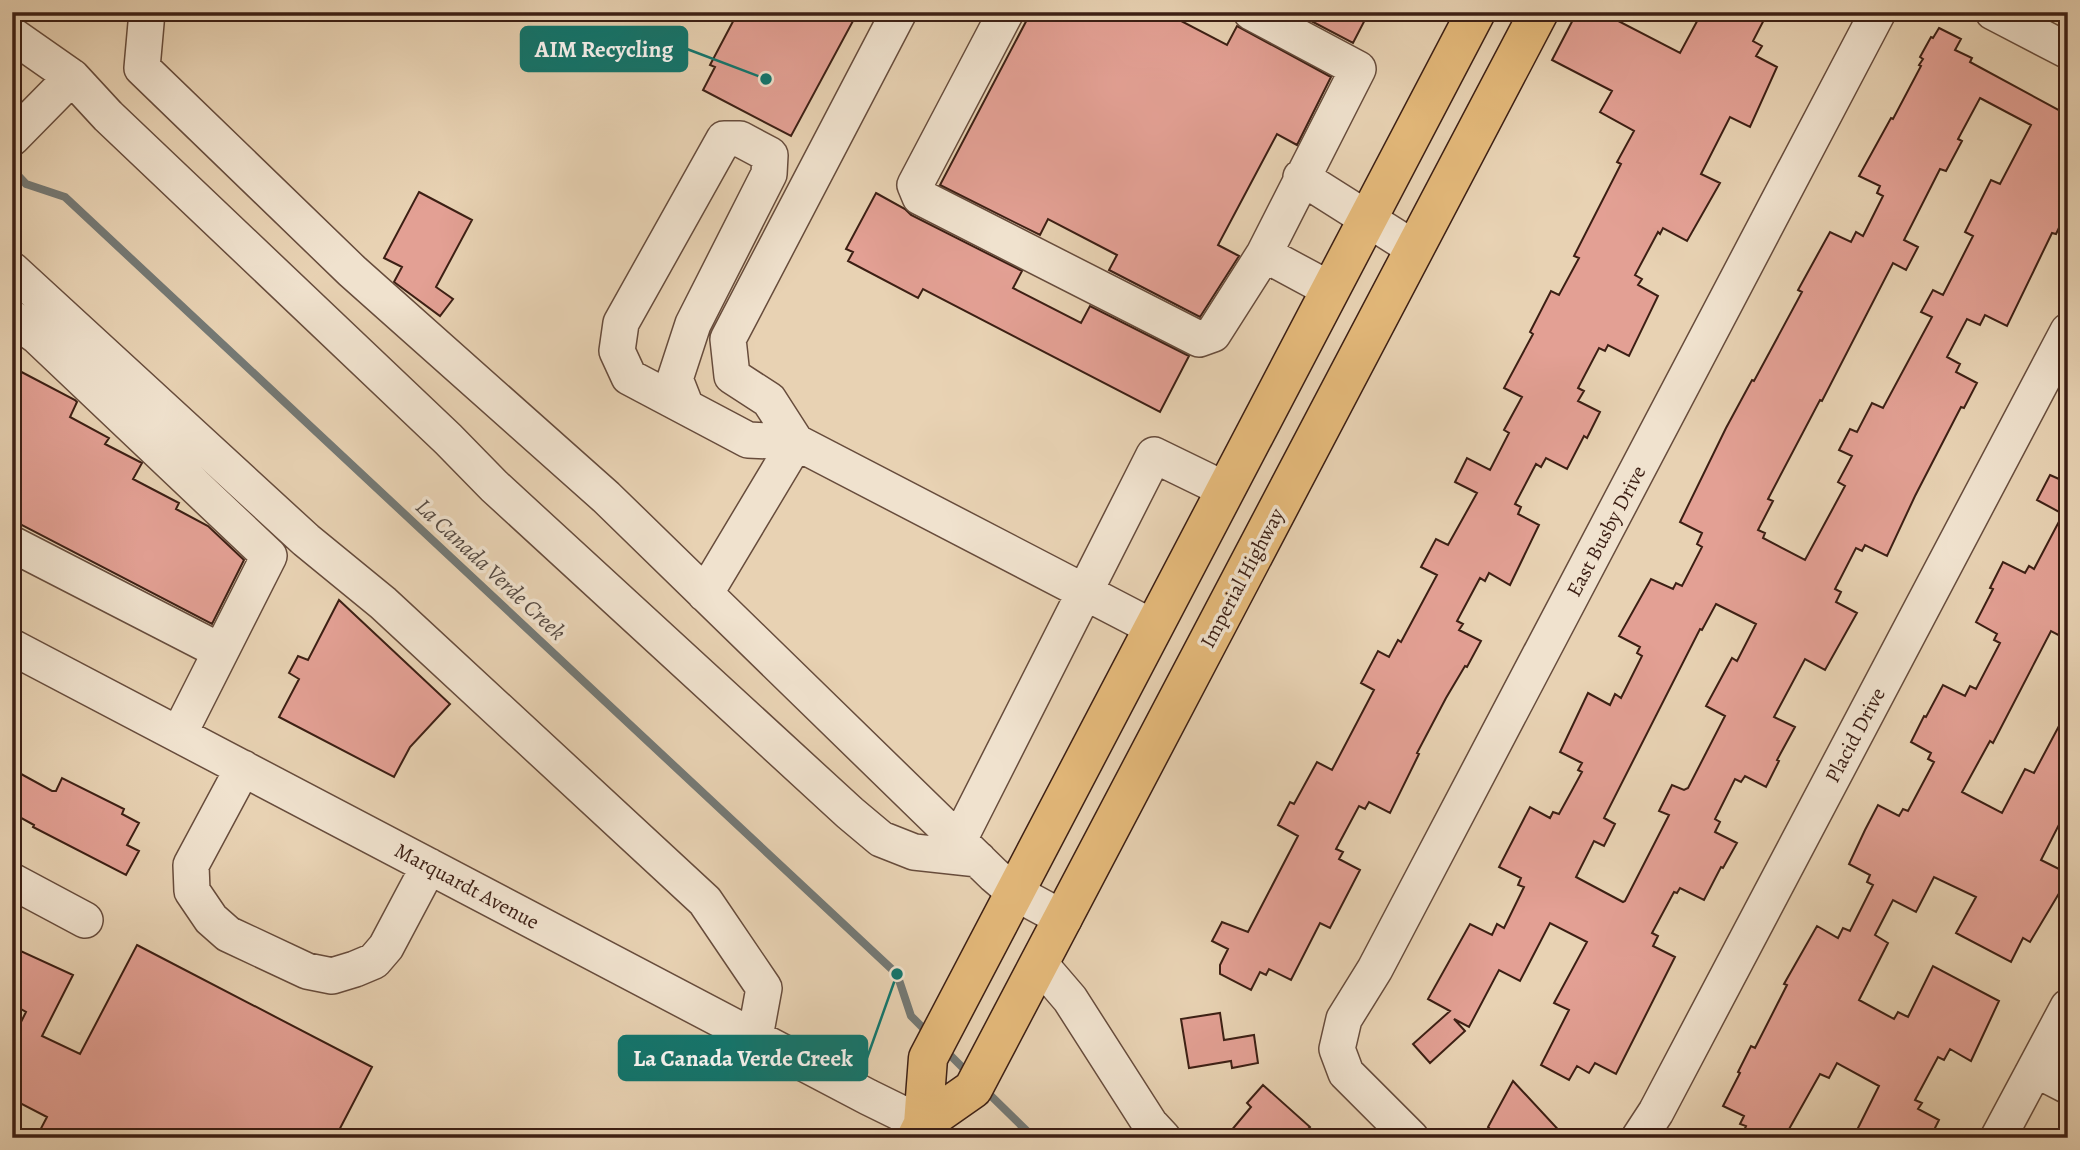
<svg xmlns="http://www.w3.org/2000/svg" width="2080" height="1150" font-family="Alegreya,serif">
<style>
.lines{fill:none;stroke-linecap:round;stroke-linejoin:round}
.stream{stroke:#747975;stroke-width:8}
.building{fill:#e3a094;stroke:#3c1f14;stroke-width:2;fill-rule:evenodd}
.minor-casing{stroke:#674c3c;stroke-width:38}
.major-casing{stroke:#3c1f14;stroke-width:41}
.minor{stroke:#f0e2ce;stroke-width:35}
.major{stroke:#e4b97a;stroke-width:38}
.labels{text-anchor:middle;stroke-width:7;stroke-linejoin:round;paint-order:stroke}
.street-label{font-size:21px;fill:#3c1f14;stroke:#f0e2ce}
.water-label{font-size:23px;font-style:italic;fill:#584c44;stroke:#f0e2ce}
.leader{fill:none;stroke:#0f766e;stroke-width:2.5}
.callout-dot{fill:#0f766e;stroke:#f0e2ce;stroke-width:2.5}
.callout{fill:#0f766e;stroke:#0f766e;stroke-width:2.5}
.callout-label{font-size:23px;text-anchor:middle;font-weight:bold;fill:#fff}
</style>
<rect width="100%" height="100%" fill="#e8d2b3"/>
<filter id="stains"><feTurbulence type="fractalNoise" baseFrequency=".00286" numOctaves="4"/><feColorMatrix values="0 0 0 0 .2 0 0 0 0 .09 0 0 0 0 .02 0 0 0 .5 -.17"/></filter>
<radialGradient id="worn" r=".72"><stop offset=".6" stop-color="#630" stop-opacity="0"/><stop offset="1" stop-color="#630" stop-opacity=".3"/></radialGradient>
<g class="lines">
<path class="stream" d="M12 169 26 184 65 197 897 974 911 1016 930 1035
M944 1049 970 1075
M984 1089 1031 1135 1038 1138"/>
</g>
<path class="building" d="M738 12H836L853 21 791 136 703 90 715 67 710 65Z
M1031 12H1164L1227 45 1237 26 1331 77 1297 145 1277 134 1218 245 1239 256 1200 317 1109 270 1117 255 1048 219 1040 235 940 185Z
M1294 12H1369L1353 43Z
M1577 12H1601L1680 53 1702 12H1768L1753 41 1762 46 1756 56 1777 67 1750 127 1730 117 1701 174 1720 183 1687 241 1663 228 1660 234 1658 232 1635 275 1642 279 1638 285 1658 296 1629 356 1608 345 1605 351 1599 348 1578 388 1584 391 1578 401 1600 412 1587 438 1584 436 1567 469 1546 458 1541 467 1536 464 1515 504 1521 507 1518 514 1539 525 1510 585 1489 573 1485 581 1480 578 1457 621 1463 624 1459 630 1481 641 1467 667 1465 666 1446 698 1417 753 1419 754 1390 813 1369 802 1365 809 1359 806 1336 849 1343 852 1339 859 1360 870 1330 928 1320 923 1291 980 1269 969 1266 975 1260 972 1251 990 1220 974V965L1228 949 1212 941 1222 922 1248 932 1298 836 1278 825 1290 802 1294 804 1317 762 1332 770 1374 690 1361 683 1378 651 1389 657 1398 640 1401 642 1437 575 1421 567 1436 539 1448 545 1477 493 1455 482 1467 458 1490 470 1509 433 1504 430 1522 397 1504 388 1533 334 1530 332 1551 291 1559 295 1579 258 1574 256 1621 164 1617 162 1634 131 1600 112 1612 91 1552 60Z
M1939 28 1961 39 1955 50 1972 58 1970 62 2068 115V209L2056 234 2052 233 2007 326 1985 315 1980 325 1967 319 1947 357 1960 364 1956 372 1977 383 1964 408 1961 407 1915 496 1887 556 1865 545 1862 551 1856 548 1835 589 1841 592 1836 602 1857 613 1825 670 1805 659 1774 717 1795 727 1777 760 1779 761 1766 787 1745 776 1741 782 1735 779 1715 819 1720 822 1715 832 1737 843 1723 868 1721 867 1704 900 1680 888 1677 893 1674 892 1652 933 1658 936 1653 946 1675 957 1616 1074 1595 1063 1589 1073 1577 1066 1569 1080 1541 1065 1569 1010 1554 1003 1587 942 1550 923 1520 981 1499 970 1469 1027 1454 1019 1465 1031 1430 1063 1413 1044 1450 1011 1428 999 1470 924 1492 935 1497 924 1504 928 1524 887 1518 885 1521 878 1499 867 1530 807 1550 818 1553 812 1559 814 1582 772 1578 770 1582 763 1560 752 1588 693 1610 705 1615 694 1621 698 1642 656 1637 653 1640 647 1619 636 1651 579 1673 589 1676 583 1682 586 1702 547 1697 544 1702 533 1680 522 1726 428 1752 380 1754 381 1802 292 1798 290 1830 232 1851 242 1856 232 1863 236 1883 196 1877 193 1880 186 1859 176 1891 118 1893 119 1921 66 1919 65 1923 59 1920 57 1931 37 1933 38ZM1980 98 2031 125 2000 184 1991 180 1965 232 1973 236 1943 295 1933 290 1921 312 1932 317 1883 408 1872 403 1857 432 1850 429 1839 450 1852 456 1838 482 1845 486 1805 560 1763 538 1765 533 1758 530 1773 501 1768 499 1820 400 1822 401 1893 263 1906 270 1918 247 1904 240 1940 169 1946 171 1962 141 1958 139ZM1716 604 1756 624 1737 661 1732 658 1706 706 1725 716 1688 788 1684 790 1672 785 1659 811 1669 815 1625 901 1623 902 1576 877 1594 841 1604 846 1615 824 1604 818 1700 629 1702 630Z
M419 192 472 220 436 287 453 299 440 316 394 282 402 267 384 258Z
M876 193 905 209 911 215 1022 271 1013 288 1081 323 1090 306 1189 356 1160 412 923 289 918 298 848 261 853 252 846 249Z
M12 367 75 400 77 402 70 417 109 438 105 444 142 463 133 479 179 503 176 509 208 526 244 560 212 624 12 520Z
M2050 475 2068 483V640L2051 631 1993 743 1990 741 1962 792 2002 813 2025 769 2034 773 2068 709V807L2041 860 2063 871 2064 885 2030 942 2023 938 2011 962 1956 933 1976 897 1934 877 1916 912 1893 900 1875 935 1888 943 1859 1000 1894 1019 1898 1012 1908 1017 1933 966 1999 1001 1971 1061 1950 1049 1944 1060 1938 1057 1915 1100 1922 1103 1918 1109 1939 1120 1930 1138H1853L1879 1086 1837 1063 1829 1078 1820 1074 1784 1138H1741L1746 1126 1740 1124 1744 1116 1723 1106 1740 1073 1738 1072 1751 1046 1755 1048 1787 985 1784 984 1817 926 1838 938 1843 928 1850 931 1873 885 1867 882 1870 875 1849 864 1865 830 1878 805 1899 816 1903 809 1908 811 1934 762 1928 759 1931 753 1911 742 1924 716 1926 717 1943 685 1965 696 1970 686 1976 689 2000 643 1994 640 1997 634 1976 622 1993 589 1990 588 2003 562 2025 573 2029 566 2034 569 2063 514 2037 500Z
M339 600 450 704 410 747 394 777 279 717 299 679 289 673 298 656 308 660Z
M12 769 52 791H56L62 778 124 809 122 814 139 823 127 845 139 851 126 875 33 827 34 825 12 813Z
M137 945 372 1067 335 1138H36L47 1117 12 1099V1040L26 1012 12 1004V947L73 975 42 1036 80 1054Z
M1220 1013 1224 1040 1254 1035 1258 1063 1232 1068 1231 1061 1189 1068 1181 1019Z
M1513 1081 1566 1138H1498L1488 1127Z
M1263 1085 1310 1127 1300 1138H1225L1251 1107 1247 1103Z"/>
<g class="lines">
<defs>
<path id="minor" d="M147 12 142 68 352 271 606 497 994 875 1014 892 1064 919
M1006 12 915 185 920 197 1199 339 1213 334 1264 254 1358 69 1251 12
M1993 12 2068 51
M12 35 72 77 108 116 448 439 494 486 850 813 881 839 914 852 978 859
M12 138 72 77
M1301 177 1415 249
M1264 254 1331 290
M12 270 306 540 383 603 705 901 764 988 755 1037
M12 318 37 336 269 556 179 734
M686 407 675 379 693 324 769 174 770 155 740 139H724L621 323 617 351 629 377 748 440 796 442
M796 442 769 400 732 376 728 339 899 12
M12 544 220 651
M705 594 796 442 1154 628
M12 647 868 1097 923 1124 934 1138
M243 768 191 865 192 891 211 919 228 934 307 971 332 976 355 969 374 961 386 947 429 866
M959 840 1154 455 1226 490
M12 881 85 920
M1040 964 1070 999 1150 1124 1163 1138
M2035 1069 2068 1086
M1411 1138 1346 1073 1337 1049 1344 1019 1375 969 1878 12
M1639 1138 1656 1112 2068 331
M1998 1138 2068 1007"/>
<path id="major" d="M923 1124 973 1089 1539 12
M916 1138 923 1124 928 1058 1476 12"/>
</defs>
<use href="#minor" class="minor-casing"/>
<use href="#major" class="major-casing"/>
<use href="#minor" class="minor"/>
<use href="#major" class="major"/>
</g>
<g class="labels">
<g class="street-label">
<text transform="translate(1606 531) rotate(-62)" y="7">East Busby Drive</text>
<text transform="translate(1242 578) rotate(-62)" y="7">Imperial Highway</text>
<text transform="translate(1855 735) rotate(-62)" y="7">Placid Drive</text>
<text transform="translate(467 886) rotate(28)" y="7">Marquardt Avenue</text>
</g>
<g class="water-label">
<text transform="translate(491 569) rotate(43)" y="8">La Canada Verde Creek</text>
</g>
</g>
<path class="leader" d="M766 79L687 49M897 974L867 1058"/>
<g class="callout-dot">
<circle cx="766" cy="79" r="7"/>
<circle cx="897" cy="974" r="7"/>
</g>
<g class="callout">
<rect x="521" y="27" width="166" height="44" rx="7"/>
<rect x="619" y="1036" width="248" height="44" rx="7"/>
</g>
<g class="callout-label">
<text x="604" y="57">AIM Recycling</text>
<text x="743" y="1066">La Canada Verde Creek</text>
</g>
<rect width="2080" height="1150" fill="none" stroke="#e8d2b3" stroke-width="42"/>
<rect x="14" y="14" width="2052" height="1122" fill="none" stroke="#3c1f14" stroke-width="3.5"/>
<rect x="21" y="21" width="2038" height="1108" fill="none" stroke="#3c1f14" stroke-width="2"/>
<rect width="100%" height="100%" filter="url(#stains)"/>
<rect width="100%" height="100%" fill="url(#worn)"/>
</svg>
